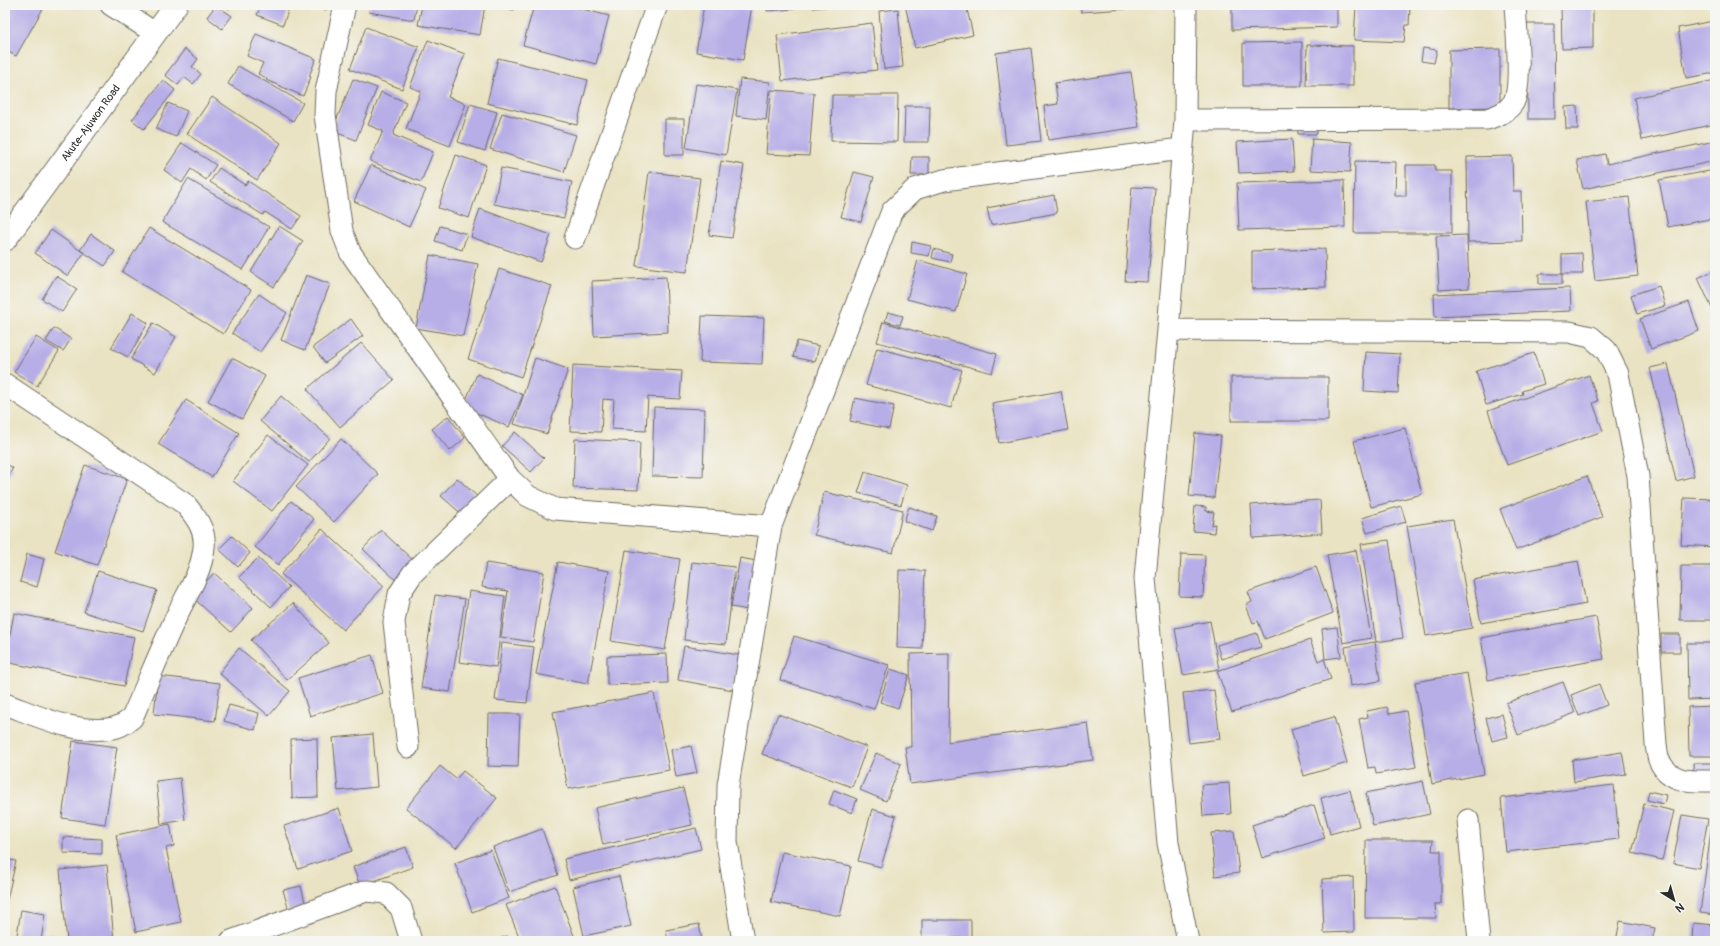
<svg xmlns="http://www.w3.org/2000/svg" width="1720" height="946" font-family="Pangolin,sans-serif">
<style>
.building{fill:#b7aee7}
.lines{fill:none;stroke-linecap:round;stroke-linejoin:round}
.minor-casing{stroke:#6e6b60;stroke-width:23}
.secondary-casing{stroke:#6e6b60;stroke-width:24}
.minor{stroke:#fff;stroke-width:21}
.secondary{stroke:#fff;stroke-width:22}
.labels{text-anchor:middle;stroke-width:4;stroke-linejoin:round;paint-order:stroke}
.street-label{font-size:11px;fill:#2b2b2b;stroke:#f6f6f2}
</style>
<rect width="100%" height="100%" fill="#f6f6f2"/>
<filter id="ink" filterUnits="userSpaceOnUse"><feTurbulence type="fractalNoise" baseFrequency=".025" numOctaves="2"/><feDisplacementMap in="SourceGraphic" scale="8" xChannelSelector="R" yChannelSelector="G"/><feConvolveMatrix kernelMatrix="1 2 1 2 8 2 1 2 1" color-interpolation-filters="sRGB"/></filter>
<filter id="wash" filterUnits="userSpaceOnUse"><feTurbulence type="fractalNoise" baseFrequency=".012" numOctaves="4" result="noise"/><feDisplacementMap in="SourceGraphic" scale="16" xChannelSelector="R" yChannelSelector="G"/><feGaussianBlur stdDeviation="0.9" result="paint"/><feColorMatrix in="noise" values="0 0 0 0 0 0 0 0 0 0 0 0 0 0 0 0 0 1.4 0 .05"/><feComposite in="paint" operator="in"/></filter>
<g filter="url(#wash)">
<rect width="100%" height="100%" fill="#eae3c3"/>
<g id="blocks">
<path class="building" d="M5 5H45L16 56 5 50Z
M216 5 232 16 222 29 207 17Z
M223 5H232L229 9Z
M261 5H290L283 25 257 15Z
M312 5H328L326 10Z
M370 5H417L414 20 369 12Z
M422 5H485L480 35 418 25Z
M493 5H515L514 10Z
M534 5H567L609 16 596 64 523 45Z
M704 5H752L743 60 696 52Z
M767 5H795V9L767 11Z
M813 5H834V6L813 8Z
M905 5H966L973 35 915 48Z
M1081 5H1125L1126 9 1081 12Z
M1232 5H1337V27L1232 30Z
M1356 5 1410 6 1409 25H1406L1404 42 1354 40Z
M1522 5H1551V8L1522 9Z
M1561 5H1593V48L1562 49Z
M898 9 903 67 884 69 879 11Z
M1713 21 1715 36V73L1686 78 1678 28Z
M872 23 877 70 782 81 777 35Z
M1527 24H1554L1555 119H1528Z
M366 27 419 47 402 89 350 69Z
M256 34 316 59 309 76 311 77 303 96 266 80 267 78 258 74 263 63 247 56Z
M428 40 465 54 448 97 466 104 450 146 406 129 421 91 410 87Z
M1302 42V86H1243V43Z
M1307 45 1353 46V86H1306Z
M1031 48 1041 141 1006 145 996 53Z
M1423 48 1437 50 1434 63 1421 61Z
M185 49 198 59 192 67 201 74 193 84 184 77 178 85 165 75Z
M1500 49V107L1449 108V50Z
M498 58 588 80 577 125 487 103Z
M238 66 303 103 293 121 228 84Z
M1131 72 1139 127 1048 140 1044 106 1058 104 1055 83Z
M353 79 377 88 356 140 332 131Z
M740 79 770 82 766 120 736 116Z
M163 80 175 90 144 129 132 120Z
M1715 80V124L1642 140 1634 98Z
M696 84 737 90 726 155 686 148Z
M771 90 814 93 809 156 766 154Z
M381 92 406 102 393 135 433 152 421 182 370 161 383 131 368 125Z
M832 95H898L897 142 831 141Z
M212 97 281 143 257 180 187 134Z
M168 103 187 111 176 137 156 129Z
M470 104 497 112 485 151 458 142Z
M905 106H930L929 142H904Z
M1577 106 1578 129H1566L1565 107Z
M502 113 576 135 564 172 490 149Z
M665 119H684V155H665Z
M1317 122V134H1298V123Z
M1292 139 1294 171 1239 173 1237 142Z
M1312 139 1352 142 1350 172 1310 170Z
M1715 141V161L1583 189 1577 160 1605 154 1607 164Z
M182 143 216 165 206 180 191 169 182 183 164 170Z
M456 155 486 165 469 218 438 208Z
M1512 156 1513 191H1521L1522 241 1468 242 1467 157Z
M912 157H929V175H911Z
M721 161 744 165 732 238 709 235Z
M1355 161 1396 162 1395 196H1406V165H1435V171H1452V233H1354Z
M371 165 426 190 409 227 354 201Z
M219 168 245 185 248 181 301 216 292 229 265 212 263 215 210 182Z
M501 168 572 182 564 218 494 204Z
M1715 170V218L1668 227 1659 180Z
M649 172 700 178 687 272 636 266Z
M854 172 874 177 861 222 841 217Z
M188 179 269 227 243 270 162 222Z
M1344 180 1345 227 1239 230 1237 183Z
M1132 187 1155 188 1148 282 1125 281Z
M1054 195 1057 213 991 225 987 208Z
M1629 197 1638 276 1595 281 1586 202Z
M480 209 551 235 541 262 471 237Z
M279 226 303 241 274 287 251 272Z
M440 226 467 234 462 250 435 241Z
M149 228 251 290 223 334 122 272Z
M51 230 84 253 68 276 35 253Z
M91 234 115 251 105 266 80 250Z
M1467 235 1469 288 1439 290 1436 236Z
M912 242 931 246 929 256 911 253Z
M934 249 952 254 950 262 932 258Z
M1325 249 1326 287 1252 289V251Z
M1582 253 1583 274H1562V254Z
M430 255 478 264 463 336 416 328Z
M918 260 967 274 956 312 907 299Z
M499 269 552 286 521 377 468 359Z
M1715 270V315L1698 278Z
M1539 274H1562V284H1539Z
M306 275 330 284 305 350 281 340Z
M56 276 77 289 62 312 42 299Z
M666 277 668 332 594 336 592 281Z
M1659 286 1665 306 1637 314 1631 295Z
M1570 288 1571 311 1435 317 1434 294Z
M259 294 287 313 260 352 232 333Z
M1689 302 1699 331 1651 349 1640 319Z
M888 312 903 316 900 325 885 321Z
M132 313 148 323 128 357 111 348Z
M702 316 764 318 762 364 700 362Z
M351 319 363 336 325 363 313 347Z
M883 322 997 354 992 373 877 342Z
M153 323 176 337 155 373 131 359Z
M54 328 71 339 63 351 46 341Z
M36 337 59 351 37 386 14 372Z
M797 341 819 346 815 362 793 357Z
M361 343 394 380 340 427 307 389Z
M877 348 962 370 951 408 866 385Z
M1366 352 1400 354 1398 393 1364 391Z
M1534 353 1544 384 1522 391 1523 394 1486 405 1476 371Z
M232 358 265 376 242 419 208 401Z
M535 358 568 369 547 434 514 424Z
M1668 364 1694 476 1676 481 1650 368Z
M573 365 682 371 680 399 648 397 646 431 612 429 614 400 603 399 601 432 570 431Z
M477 374 523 395 509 427 463 407Z
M1589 375 1598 401 1593 403 1603 431 1507 465 1488 411Z
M1231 377H1328V421H1231Z
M1061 391 1068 430 999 443 992 403Z
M281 396 330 438 309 462 260 421Z
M855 398 894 406 889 429 850 421Z
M186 400 239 433 212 477 158 444Z
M654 407 705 409 703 477 652 476Z
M448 416 465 438 450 451 432 429Z
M1405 428 1422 494 1371 507 1354 441Z
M515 432 544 458 531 472 502 446Z
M1195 433 1221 436 1214 498 1189 496Z
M268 435 308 465 272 511 233 481Z
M341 439 378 474 334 522 296 487Z
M575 439 640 442 638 490 573 488Z
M5 463 13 468 5 481Z
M85 465 127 479 97 565 55 551Z
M865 472 907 485 901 505 858 493Z
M1587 476 1602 517 1516 550 1500 509Z
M457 478 480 499 465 517 441 496Z
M824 492 903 510 893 553 814 535Z
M1684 498 1715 499V547L1681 545Z
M1320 500 1322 533 1253 538 1251 505Z
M291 501 314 519 278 565 255 547Z
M1195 506 1206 507V511L1214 512 1212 525 1215 524 1214 533 1193 531Z
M1401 506 1406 522 1367 533 1362 518Z
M909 507 937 516 932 531 904 521Z
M1453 519 1472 628 1426 636 1407 526Z
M322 529 384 586 343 630 281 574Z
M381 530 418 565 400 584 363 549Z
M232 536 250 553 238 567 219 549Z
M1389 540 1403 638 1376 642 1361 544Z
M626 550 680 559 665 650 611 641Z
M1356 550 1371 638 1343 643 1327 555Z
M27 554 44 559 37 587 20 582Z
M1181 554 1205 555 1203 597 1179 596Z
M258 558 289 587 271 607 239 577Z
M740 558 762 562 754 611 731 607Z
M1578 561 1586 604 1481 623 1473 580Z
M558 562 609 571 588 684 536 674Z
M692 562 735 567 726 644 684 640Z
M486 563 544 572 533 642 501 637 508 591 482 587Z
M1681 566H1715V620H1680Z
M1316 567 1333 613 1265 639 1258 621 1253 623 1246 605 1252 602 1248 592Z
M899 570 925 571 922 649 897 648Z
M98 571 157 590 143 631 84 612Z
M214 573 253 608 231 632 192 597Z
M469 591 505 596 496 667 459 662Z
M435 595 465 599 450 692 421 688Z
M293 603 329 643 287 680 251 640Z
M14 613 134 637 124 686 5 662Z
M1596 617 1604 659 1488 680 1481 638Z
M1210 621 1219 669 1183 675 1175 628Z
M1337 627 1341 657 1325 659 1322 629Z
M1257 633 1261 647 1221 659 1217 645Z
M1661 634H1680V652H1661Z
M794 636 889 665 874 709 780 680Z
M1310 640 1318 661 1324 659 1331 679 1232 712 1217 671Z
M1375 642 1380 681 1350 686 1345 647Z
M502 643 534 647 527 703 495 700Z
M1687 643H1715V699L1688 700Z
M684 646 739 655 733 690 678 680Z
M239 648 290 691 269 716 219 673Z
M949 653 948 742 1088 723 1093 760 910 784 905 747H911L910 654Z
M667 654 668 683 607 685V656Z
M372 655 383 693 310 716 298 678Z
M890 669 909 675 898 708 880 702Z
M1467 673 1484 774 1432 784 1415 682Z
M158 676 220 683 215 721 154 714Z
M1563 682 1575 713 1518 735 1506 703Z
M1599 684 1607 705 1579 716 1571 695Z
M1214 690 1220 739 1189 743 1183 693Z
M654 693 669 770 568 789 553 712Z
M229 705 259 713 255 730 224 721Z
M1715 706V756H1689L1688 707Z
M1387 707 1389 714 1406 711 1416 767 1376 774 1375 767 1368 768 1359 719 1368 717 1367 711Z
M489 714H520L518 767 488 766Z
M778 714 867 747 852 787 762 754Z
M1502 714 1508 737 1492 741 1486 718Z
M1334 717 1347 763 1304 776 1291 729Z
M373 734 377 787 338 791 333 738Z
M317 738 318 797 292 798 291 739Z
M73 741 117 747 105 824 62 818Z
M691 746 697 773 676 777 671 750Z
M1622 752 1626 774 1574 782 1572 760Z
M876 753 901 764 886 801 860 790Z
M1693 763H1715V777H1694Z
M440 766 456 779 463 771 497 798 456 848 406 808Z
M180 778 185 820 161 824 156 781Z
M1423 781 1430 814 1373 826 1366 793Z
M1229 783 1231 814 1203 816 1201 785Z
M1614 785 1619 839 1506 852 1501 798Z
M683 788 692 825 603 845 595 808Z
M834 790 857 799 852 813 829 804Z
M1350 790 1359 826 1330 834 1321 798Z
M1649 791 1666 795 1664 804 1647 800Z
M1644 804 1674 811 1662 860 1632 853Z
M1314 805 1325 838 1262 858 1252 825Z
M339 808 352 851 298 869 284 826Z
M872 809 896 816 881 867 858 861Z
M1714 809H1715V915L1700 913Z
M1682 815 1708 819 1699 868 1673 863Z
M170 824 174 846 166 848 181 922 136 932 116 835Z
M696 828 701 849 569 880 564 859Z
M542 829 558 875 509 892 493 847Z
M1234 831 1239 873 1215 876 1211 833Z
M63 837 102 839V854L63 853Z
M1366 840H1433L1432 851H1441V904H1435L1436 918H1365Z
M406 847 413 867 360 886 353 867Z
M491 850 509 898 472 912 455 863Z
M782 852 851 866 840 916 771 902Z
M5 859 16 861 6 904H5Z
M107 865 114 941H67L60 870Z
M619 876 631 926 584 936 573 887Z
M1353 877 1354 932 1324 933 1322 879Z
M301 886 306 907 289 911 283 890Z
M555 886 576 941H521L506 905Z
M21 910 45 914 41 941H16Z
M922 920H971V938H922Z
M1620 921 1655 928 1652 941H1616Z
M1693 923 1715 925V941H1692Z
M699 924 702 941H668L666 930Z
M507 936 509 941H493Z
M44 938 56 940V941H43Z"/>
</g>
</g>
<g filter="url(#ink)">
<use href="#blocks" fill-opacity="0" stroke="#6e6b60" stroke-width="1"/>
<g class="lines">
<defs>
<path id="minor" d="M111 5 155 33
M345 5 326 91 325 115 342 231 350 252 510 479 528 496 555 509 771 526
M1186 5 1185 120 1168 330 1145 578 1168 843 1188 941
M1185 120 1487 119C1498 115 1506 113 1513 103 1523 88 1516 25 1515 5
M575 238 657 5
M1168 330 1569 332 1591 337 1606 350 1618 374 1638 476 1656 744C1657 749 1657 757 1660 762 1671 784 1694 781 1715 781
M5 384 185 504C196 517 206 530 204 547 202 571 187 594 177 615 161 649 147 684 132 718 127 722 120 727 113 728 77 735 38 716 5 704
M408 747 394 622 399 594 413 573 510 479
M1468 820 1479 941
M231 941 366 891 386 893 401 908 411 941
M743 941 727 842 728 785 771 526 892 211 915 189 944 180 1181 149"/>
<g id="secondary">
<path id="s1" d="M5 240 176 5"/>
</g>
</defs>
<use href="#minor" class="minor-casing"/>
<use href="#secondary" class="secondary-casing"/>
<use href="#minor" class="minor"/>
<use href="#secondary" class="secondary"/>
</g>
</g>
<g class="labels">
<g class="street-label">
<text dy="4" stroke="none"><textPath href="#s1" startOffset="145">Akute-Ajuwon Road</textPath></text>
</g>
</g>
<rect width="1720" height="946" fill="none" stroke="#f6f6f2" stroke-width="20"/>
<g transform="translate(1674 900) rotate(143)" stroke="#f6f6f2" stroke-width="3" paint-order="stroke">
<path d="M0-3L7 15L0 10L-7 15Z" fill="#2b2b2b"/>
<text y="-6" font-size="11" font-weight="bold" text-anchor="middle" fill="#2b2b2b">N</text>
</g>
</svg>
